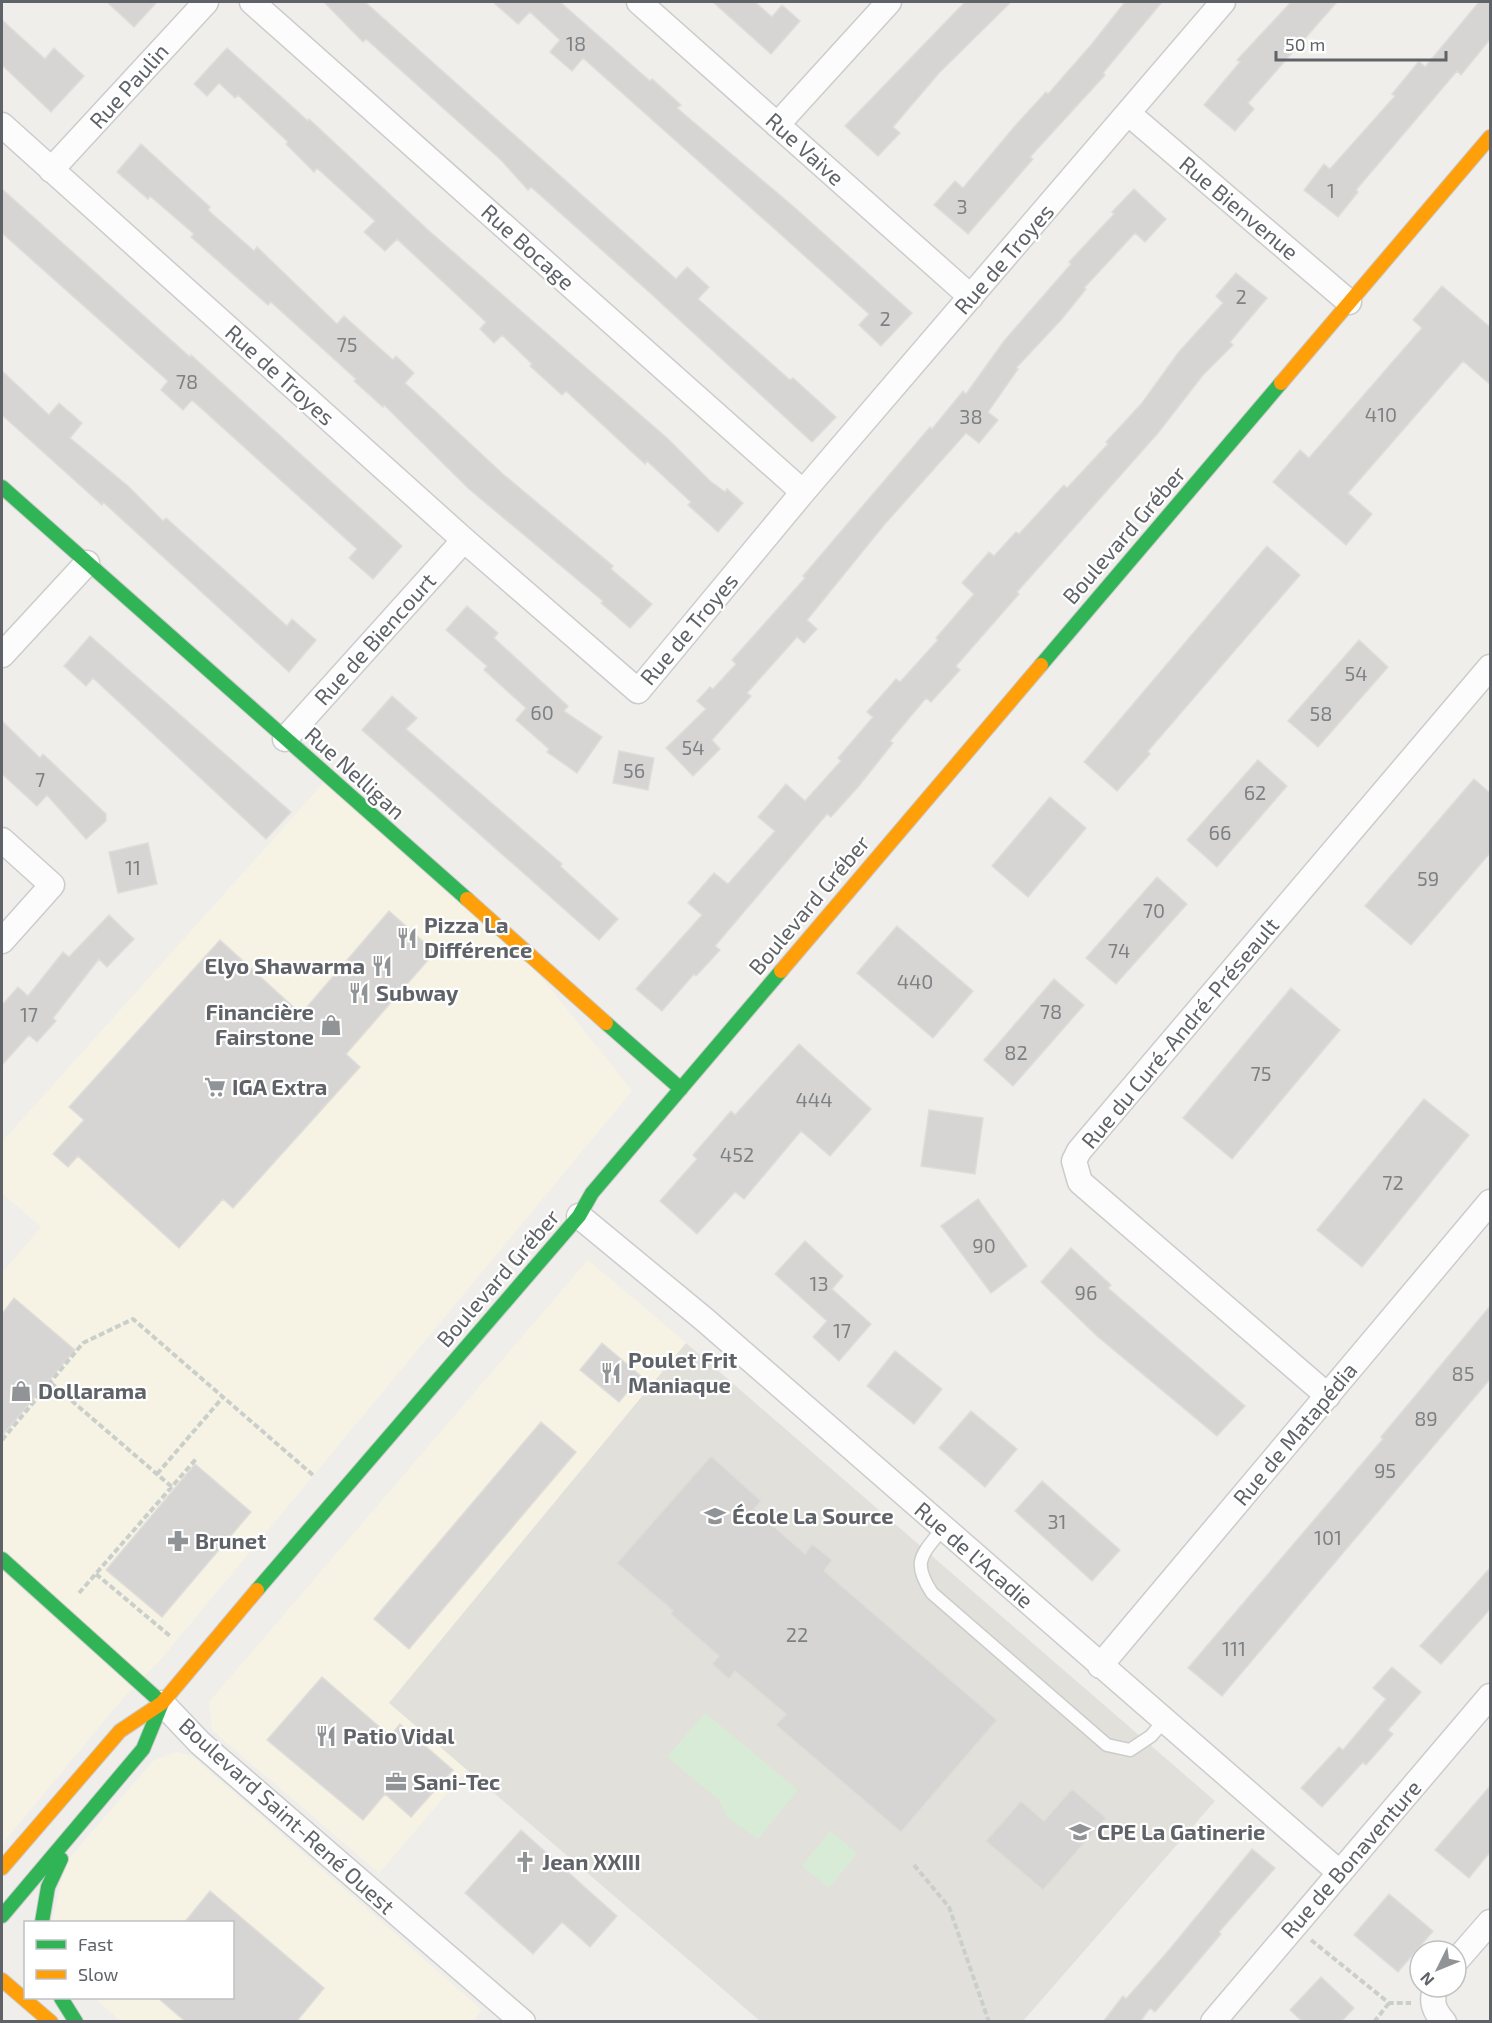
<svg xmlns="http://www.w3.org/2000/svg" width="1492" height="2023" font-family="'Exo 2',sans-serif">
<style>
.commercial{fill:#f7f3e4}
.education{fill:#e2e0da}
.green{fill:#d8ebd6}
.building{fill:#d6d5d3;stroke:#deddd9;stroke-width:1.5}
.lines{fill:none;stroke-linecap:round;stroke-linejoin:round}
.lane-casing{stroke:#cbcccc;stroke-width:15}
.street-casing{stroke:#cbcccc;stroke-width:27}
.fast-casing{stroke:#cacacb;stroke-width:16}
.slow-casing{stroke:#cacacb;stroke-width:16}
.path{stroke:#cacfcc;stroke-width:4;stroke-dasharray:6 3;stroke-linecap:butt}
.lane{stroke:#fdfcfc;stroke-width:12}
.street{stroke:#fdfcfc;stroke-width:24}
.fast{stroke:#30b455;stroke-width:14}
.slow{stroke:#ff9f0a;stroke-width:14}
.labels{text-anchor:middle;stroke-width:4.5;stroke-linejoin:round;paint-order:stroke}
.number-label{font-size:20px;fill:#7e8184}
.street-label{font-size:22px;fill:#5f6368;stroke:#fff}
.poi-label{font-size:22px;font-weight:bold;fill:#5f6368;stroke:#fff;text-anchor:start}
</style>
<rect width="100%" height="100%" fill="#efeeea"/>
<path class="commercial" d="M328 778 511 939 632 1091 162 1658 124 1697 2 1844V1273L41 1227 2 1193V1142Z
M588 1260 686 1343 389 1703 467 1770 379 1873 212 1730 209 1702Z
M176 1752 192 1756 482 2010 472 2022 120 2021 95 1998H232V1922H52L66 1862 153 1761Z"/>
<path class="education" d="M686 1343 1215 1801 1023 2021H760L389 1703Z"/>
<path class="green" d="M705 1713 798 1790 758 1839 728 1818 719 1800 667 1757Z
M830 1831 857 1853 829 1888 802 1866Z"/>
<path class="building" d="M107 2H157L134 27Z
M324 2H365L676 279 687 267 709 287 698 299 790 380 793 378 836 417 812 442 648 291 531 187 528 190 501 160 366 39 363 42Z
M493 2H560L650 81 652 79 681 105 677 108 794 207 912 313 881 346 859 325 869 314 777 231 583 58 572 71 550 52 560 40 530 12 518 24Z
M713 2H755L772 17 782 5 800 21 771 54Z
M965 2H1011L939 73 893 127 900 133 878 156 845 126Z
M1125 2H1162L1103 73 1105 75 1030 157 1033 159 968 234 934 205 955 181 963 188 1015 126 1046 92 1048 94 1091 45Z
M1291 2H1337L1248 103 1254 109 1235 131 1204 105 1240 62 1237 60Z
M1479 2H1491V38L1461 75 1457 71 1356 190 1358 192 1338 217 1304 190 1324 164 1330 169 1395 96 1392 94 1419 61 1425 67Z
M2 20 45 59 54 48 84 76 51 112 2 65Z
M227 48 308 121 309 119 428 230 667 438 710 481 725 492 727 489 743 503 718 532 688 505 691 502 647 461 645 464 566 391 562 395 530 366 532 364 502 335 494 343 480 329 486 322 397 239 385 251 364 232 375 221 317 168 314 172 286 144 288 142 238 95 235 98 219 83 207 96 194 84Z
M141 144 210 207 208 210 254 251 257 247 337 324 344 316 393 360 396 356 414 373 405 383 504 475 613 566 611 569 652 604 630 628 601 603 603 601 469 489 384 405 383 407 354 381 356 379 271 302 268 305 191 237 194 234 150 196 148 199 117 172Z
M2 189 190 357 191 355 402 546 373 579 349 558 357 549 192 400 183 410 161 390 168 381 2 233Z
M1134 189 1166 219 1145 242 1135 233 1084 288 1086 289 1061 320 1016 368 1018 369 988 412 998 420 979 443 966 433 884 525 807 620 817 629 804 643 797 637 747 693 751 696 712 740 720 749 693 776 666 748 706 709 697 701 710 687 713 689 736 664 732 660 805 578 803 576 930 427 932 429 963 391 966 394 1004 341 1071 264 1069 262 1114 214 1112 212Z
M1236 273 1267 298 1230 342 1233 345 1203 375 1158 433 1017 592 1019 594 956 666 960 670 931 702 926 698 890 741 893 743 858 787 831 817 827 814 715 946 720 950 696 976 694 974 662 1011 636 989 702 915 688 903 714 873 728 884 775 831 758 817 786 784 805 801 841 761 838 758 873 717 867 712 896 679 900 682 938 640 936 638 974 594 962 583 989 552 994 556 1016 532 1019 534 1064 485 1067 488 1108 444 1106 442 1142 403 1178 353 1223 303 1216 296Z
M1442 286 1491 328V385L1463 361 1348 493 1372 514 1346 545 1273 482 1300 450 1309 458 1422 328 1413 320Z
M2 371 49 415 59 403 82 423 70 438 128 486 163 521 166 518 287 626 292 619 316 640 289 672 103 502 102 505 2 415Z
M1267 546 1300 575 1148 751 1150 754 1117 791 1084 762Z
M467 606 498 633 494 638 568 706 564 711 602 737 577 773 547 752 549 749 516 720 526 708 484 670 487 666 446 630Z
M90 636 291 812 266 839 93 678 86 686 64 666Z
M1359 640 1388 667 1318 747 1288 721Z
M392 696 417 718 406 729 562 864 560 866 618 919 599 940 362 730Z
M2 721 40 758 43 754 106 814V821L86 839 47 795 37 806 2 774Z
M619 751 654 758 648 790 613 783Z
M1258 760 1287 786 1217 867 1187 840Z
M1474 779 1491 794V852L1411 945 1365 906Z
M1050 797 1086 828 1028 897 992 866Z
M148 843 157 884 118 893 109 852Z
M1157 877 1187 904 1116 984 1086 958Z
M389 911 435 952 346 1054 360 1067 233 1208 223 1199 179 1248 78 1156 68 1167 53 1154 84 1120 69 1107 220 940 301 1014Z
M109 915 134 939 107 967 99 959 53 1018 56 1021 37 1042 29 1035 2 1065V1005L18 987 28 996 63 952 69 957Z
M897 926 973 991 933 1038 857 973Z
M1054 979 1084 1005 1013 1086 984 1060Z
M1291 988 1340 1030 1232 1159 1183 1118Z
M799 1044 871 1109 830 1156 801 1131 744 1199 735 1192 697 1234 660 1201 697 1159 693 1155 731 1111 735 1115Z
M1424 1099 1469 1135 1362 1267 1317 1230Z
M929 1110 983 1118 975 1174 921 1166Z
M978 1199 1027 1266 991 1293 941 1226Z
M805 1241 843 1276 832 1289 871 1324 839 1361 813 1337 827 1321 775 1274Z
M1071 1248 1111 1285 1108 1288 1245 1406 1217 1436 1097 1336 1041 1282Z
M14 1298 75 1350 2 1436V1314Z
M1491 1305V1378L1222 1696 1188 1668 1383 1439 1381 1437Z
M602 1343 641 1376 619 1402 580 1370Z
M895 1351 942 1389 914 1424 867 1386Z
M971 1411 1017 1449 985 1487 939 1448Z
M541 1422 576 1452 409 1649 374 1619Z
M711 1456 761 1501 754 1509 805 1554 812 1544 832 1560 824 1571 997 1720 901 1832 776 1725 786 1714 735 1671 729 1679 712 1664 719 1656 671 1614 673 1611 617 1563Z
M195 1464 251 1512 162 1617 106 1570Z
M1042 1481 1120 1550 1092 1581 1015 1511Z
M1491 1567V1608L1441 1664 1420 1646Z
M1392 1667 1421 1692 1388 1730 1393 1734 1366 1765 1363 1762 1322 1807 1301 1788 1339 1747 1343 1750 1386 1699 1373 1688Z
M322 1677 390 1736 400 1724 453 1770 411 1817 385 1794 363 1820 267 1740Z
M1491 1785V1851L1469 1878 1435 1850Z
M1072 1789 1106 1818 1043 1890 986 1841 1021 1801 1044 1821Z
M521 1830 617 1916 590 1947 562 1922 533 1954 465 1893Z
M1252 1849 1275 1868 1219 1932 1221 1934 1155 2012 1150 2008 1140 2022H1103L1123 1996 1126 1999 1169 1950Z
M210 1891 324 1988 296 2022H186L158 1998H232V1923H184Z
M1389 1894 1433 1931 1398 1972 1354 1935Z
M1321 1977 1354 2008 1341 2022H1303L1290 2010Z"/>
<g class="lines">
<defs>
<path id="lane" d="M943 1528C922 1555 911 1561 932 1593L1107 1745 1130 1750 1151 1736 1164 1721"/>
<path id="street" d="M252 2 803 492
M639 2 971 297
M1129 114 1349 302
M2 125 464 540 638 691 803 492 1223 2
M777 125 889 2
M51 170 206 2
M2 655 87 563
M285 739 464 540
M2 840 52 885 2 941
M579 1216 705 1320 1340 1873
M1328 1396 1080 1182 1074 1161 1079 1151 1490 667
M1100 1666 1490 1202
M162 1703 200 1743 523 2022
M1456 1961 1490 1922
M1436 1987C1430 2001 1434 2011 1444 2022
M1213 2022 1490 1696"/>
<path id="fast" d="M2 487 467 899
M1041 665 1281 383
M606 1023 681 1089
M2 1559 162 1703
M257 1590 579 1216 592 1193 781 971
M2 1916 143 1749 162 1703
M42 1922 48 1887 61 1859
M61 1998 76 2022"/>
<path id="slow" d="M1281 383 1490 137
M467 899 606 1023
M781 971 1041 665
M2 1868 120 1731 162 1703 257 1590
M2 1980 51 2022"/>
</defs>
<use href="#lane" class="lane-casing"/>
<use href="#street" class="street-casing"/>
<use href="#fast" class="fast-casing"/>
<use href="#slow" class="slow-casing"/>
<path class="path" d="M51 1383 172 1487
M2 1440 83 1343 133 1319 314 1476
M157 1474 224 1396
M96 1574 170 1636
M79 1593 196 1459
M914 1865 949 1907 989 2022
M1311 1940 1389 2003H1411
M1374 2022 1389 2003"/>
<use href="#lane" class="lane"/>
<use href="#street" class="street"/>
<use href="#fast" class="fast"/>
<use href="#slow" class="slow"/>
</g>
<defs>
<symbol id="restaurant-bare" viewBox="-9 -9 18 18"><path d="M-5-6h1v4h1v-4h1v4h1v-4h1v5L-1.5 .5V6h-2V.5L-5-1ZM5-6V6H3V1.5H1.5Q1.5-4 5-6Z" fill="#919496" stroke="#fff" stroke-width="2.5" paint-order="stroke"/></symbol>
<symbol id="shop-bare" viewBox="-9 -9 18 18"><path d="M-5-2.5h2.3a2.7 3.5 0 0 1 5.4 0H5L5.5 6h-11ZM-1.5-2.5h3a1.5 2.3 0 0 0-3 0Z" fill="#919496" stroke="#fff" stroke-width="2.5" paint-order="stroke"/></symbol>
<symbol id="supermarket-bare" viewBox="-9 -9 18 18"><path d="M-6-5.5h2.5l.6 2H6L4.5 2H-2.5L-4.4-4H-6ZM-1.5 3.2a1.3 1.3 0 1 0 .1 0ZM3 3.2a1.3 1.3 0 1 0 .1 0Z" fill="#919496" stroke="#fff" stroke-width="2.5" paint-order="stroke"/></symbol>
<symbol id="school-bare" viewBox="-9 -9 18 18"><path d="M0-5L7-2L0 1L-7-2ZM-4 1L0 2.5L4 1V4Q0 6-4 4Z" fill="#919496" stroke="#fff" stroke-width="2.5" paint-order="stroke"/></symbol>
<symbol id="pharmacy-bare" viewBox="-9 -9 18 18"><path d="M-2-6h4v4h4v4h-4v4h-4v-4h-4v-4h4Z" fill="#919496" stroke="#fff" stroke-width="2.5" paint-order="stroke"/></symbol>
<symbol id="office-bare" viewBox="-9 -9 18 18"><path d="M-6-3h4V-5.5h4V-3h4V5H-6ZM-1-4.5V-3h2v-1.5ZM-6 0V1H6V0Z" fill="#919496" stroke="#fff" stroke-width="2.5" paint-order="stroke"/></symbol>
<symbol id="church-bare" viewBox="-9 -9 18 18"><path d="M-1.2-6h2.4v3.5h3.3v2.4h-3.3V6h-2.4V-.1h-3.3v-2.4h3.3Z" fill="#919496" stroke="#fff" stroke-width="2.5" paint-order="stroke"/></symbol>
</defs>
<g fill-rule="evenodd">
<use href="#restaurant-bare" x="392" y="923" width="30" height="30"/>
<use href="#restaurant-bare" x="367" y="951" width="30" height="30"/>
<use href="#restaurant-bare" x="344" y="978" width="30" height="30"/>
<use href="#shop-bare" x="316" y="1010" width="30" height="30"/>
<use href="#supermarket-bare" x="200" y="1072" width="30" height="30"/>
<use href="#restaurant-bare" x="596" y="1358" width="30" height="30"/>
<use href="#shop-bare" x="6" y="1376" width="30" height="30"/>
<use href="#school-bare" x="700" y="1501" width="30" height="30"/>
<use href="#pharmacy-bare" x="163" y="1526" width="30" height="30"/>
<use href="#restaurant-bare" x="311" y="1721" width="30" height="30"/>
<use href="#office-bare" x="381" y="1767" width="30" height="30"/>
<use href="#school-bare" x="1065" y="1817" width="30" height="30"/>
<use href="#church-bare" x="510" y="1847" width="30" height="30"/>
</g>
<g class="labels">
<g class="number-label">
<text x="576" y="51">18</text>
<text x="1331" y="198">1</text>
<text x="962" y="214">3</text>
<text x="1241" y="304">2</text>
<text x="885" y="326">2</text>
<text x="347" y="352">75</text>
<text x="187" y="389">78</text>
<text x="1381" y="422">410</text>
<text x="971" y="424">38</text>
<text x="1356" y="681">54</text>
<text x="542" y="720">60</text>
<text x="1321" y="721">58</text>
<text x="693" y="755">54</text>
<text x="634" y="778">56</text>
<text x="40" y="787">7</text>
<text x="1255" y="800">62</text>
<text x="1220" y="840">66</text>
<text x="133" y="875">11</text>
<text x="1428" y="886">59</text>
<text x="1154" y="918">70</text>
<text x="1119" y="958">74</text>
<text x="915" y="989">440</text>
<text x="1051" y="1019">78</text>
<text x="29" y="1022">17</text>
<text x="1016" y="1060">82</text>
<text x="1261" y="1081">75</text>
<text x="814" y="1107">444</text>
<text x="737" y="1162">452</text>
<text x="1393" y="1190">72</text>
<text x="984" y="1253">90</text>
<text x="819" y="1291">13</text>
<text x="1086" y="1300">96</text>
<text x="842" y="1338">17</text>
<text x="1463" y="1381">85</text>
<text x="1426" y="1426">89</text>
<text x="1385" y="1478">95</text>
<text x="1057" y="1529">31</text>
<text x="1328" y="1545">101</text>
<text x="797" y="1642">22</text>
<text x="1234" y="1656">111</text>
</g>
<g class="street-label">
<text transform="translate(129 86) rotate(-48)" y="8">Rue Paulin</text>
<text transform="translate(805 149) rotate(42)" y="8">Rue Vaive</text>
<text transform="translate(1239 208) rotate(40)" y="8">Rue Bienvenue</text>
<text transform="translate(528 247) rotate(42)" y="8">Rue Bocage</text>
<text transform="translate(1004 259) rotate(-49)" y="8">Rue de Troyes</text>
<text transform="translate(280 375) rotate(42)" y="8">Rue de Troyes</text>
<text transform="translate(1124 535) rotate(-49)" y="8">Boulevard Gréber</text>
<text transform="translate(689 629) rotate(-50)" y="8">Rue de Troyes</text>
<text transform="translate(375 639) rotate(-48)" y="8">Rue de Biencourt</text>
<text transform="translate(355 773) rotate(42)" y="8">Rue Nelligan</text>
<text transform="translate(809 905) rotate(-50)" y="8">Boulevard Gréber</text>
<text transform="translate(1180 1033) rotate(-50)" y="8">Rue du Curé-André-Préseault</text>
<text transform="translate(498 1278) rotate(-49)" y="8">Boulevard Gréber</text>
<text transform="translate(1295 1434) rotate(-50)" y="8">Rue de Matapédia</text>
<text transform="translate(974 1555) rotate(41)" y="8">Rue de l'Acadie</text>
<text transform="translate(287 1816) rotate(42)" y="8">Boulevard Saint-René Ouest</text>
<text transform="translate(1351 1859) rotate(-49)" y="8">Rue de Bonaventure</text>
</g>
<g class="poi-label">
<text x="424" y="933">Pizza La<tspan x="424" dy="25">Différence</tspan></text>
<text x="365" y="974" text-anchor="end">Elyo Shawarma</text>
<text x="376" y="1001">Subway</text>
<text x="314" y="1020" text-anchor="end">Financière<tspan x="314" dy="25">Fairstone</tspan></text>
<text x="232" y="1095">IGA Extra</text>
<text x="628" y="1368">Poulet Frit<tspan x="628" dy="25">Maniaque</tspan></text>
<text x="38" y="1399">Dollarama</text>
<text x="732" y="1524">École La Source</text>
<text x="195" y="1549">Brunet</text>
<text x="343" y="1744">Patio Vidal</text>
<text x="413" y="1790">Sani-Tec</text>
<text x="1097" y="1840">CPE La Gatinerie</text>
<text x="542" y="1870">Jean XXIII</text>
</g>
</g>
<rect width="1492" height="2023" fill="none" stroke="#5f6368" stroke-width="6"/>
<rect x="24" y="1921" width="210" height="78" fill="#ffffff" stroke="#bfc1c3" stroke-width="1.5"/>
<rect x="36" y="1940" width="30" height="9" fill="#30b455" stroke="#bfc1c3" stroke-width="1.5"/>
<text x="78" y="1951" font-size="18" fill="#5f6368">Fast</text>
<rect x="36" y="1970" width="30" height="9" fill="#ff9f0a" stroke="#bfc1c3" stroke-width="1.5"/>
<text x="78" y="1981" font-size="18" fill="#5f6368">Slow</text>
<g transform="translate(1438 1969) rotate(227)"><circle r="28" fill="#ffffff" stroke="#bfc1c3" stroke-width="1.5"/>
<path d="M0-4.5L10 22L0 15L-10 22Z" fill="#919496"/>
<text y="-9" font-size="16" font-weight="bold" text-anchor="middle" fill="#5f6368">N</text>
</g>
<path d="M1276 51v9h170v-9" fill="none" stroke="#5f6368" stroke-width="3"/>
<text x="1285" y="51" font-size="18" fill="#5f6368" stroke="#ffffff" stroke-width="4.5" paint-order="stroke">50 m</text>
</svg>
